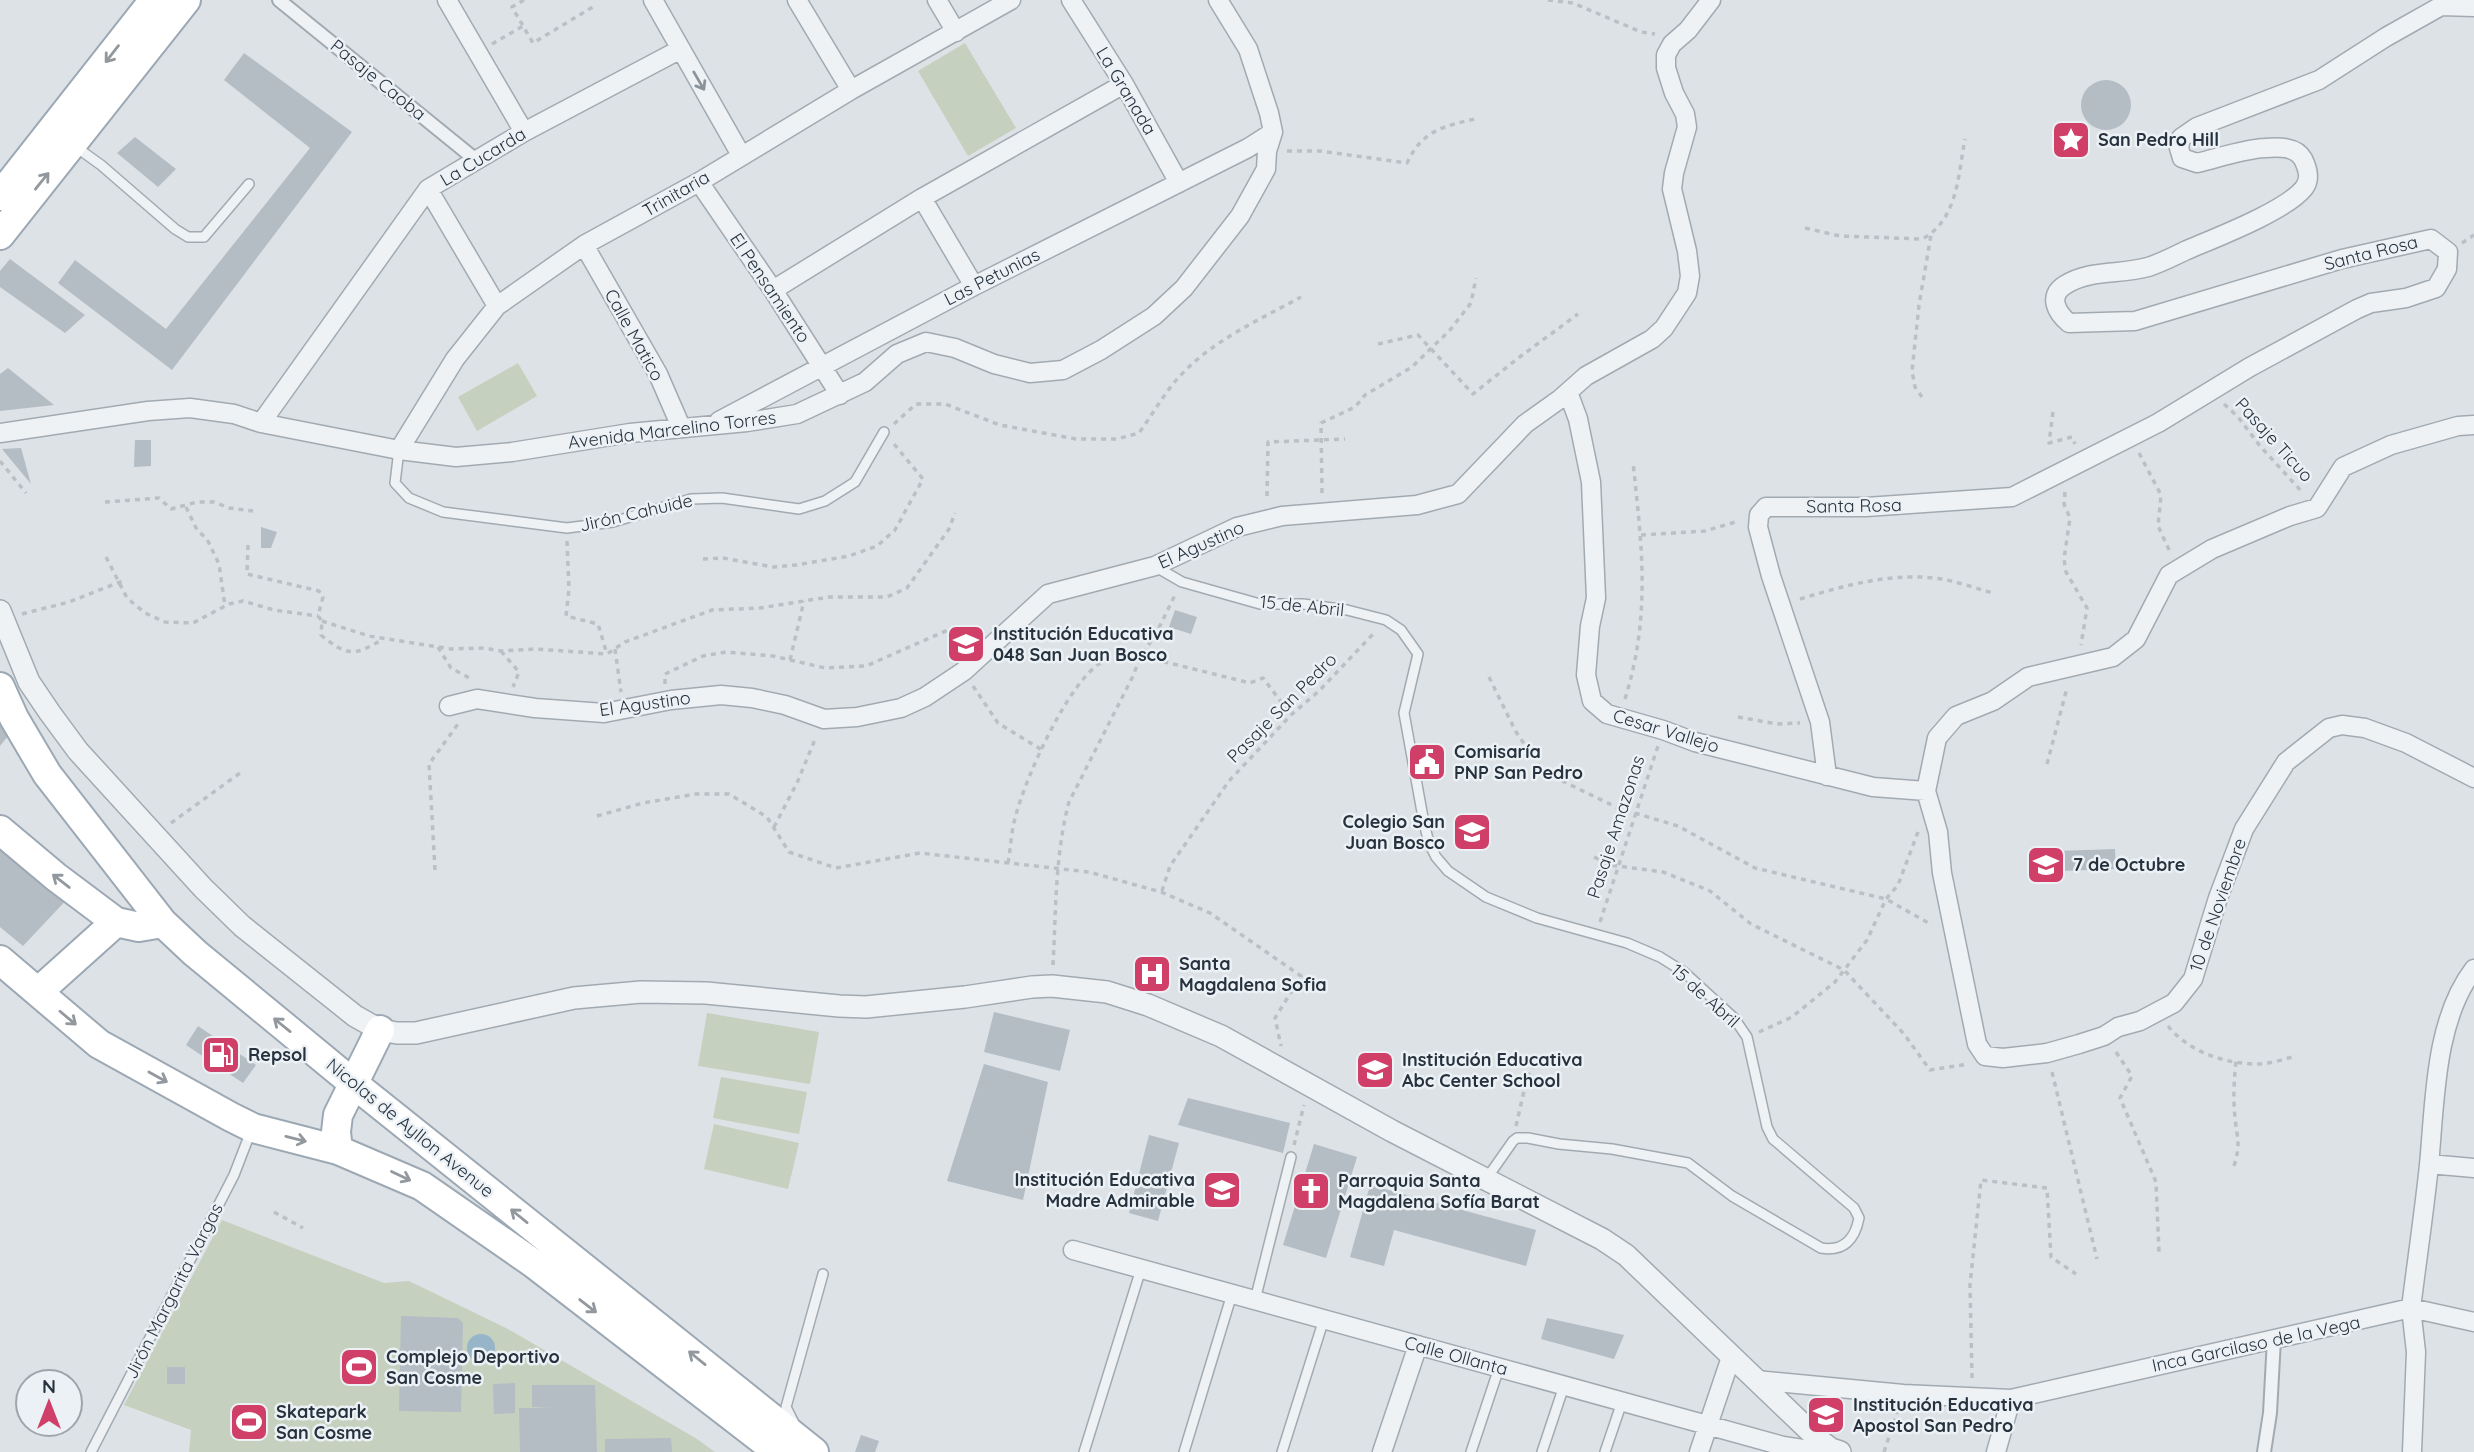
<svg xmlns="http://www.w3.org/2000/svg" width="2474" height="1452" font-family="Quicksand,sans-serif">
<style>
.green{fill:#c5d1be}
.water{fill:#97b5c8}
.building{fill:#b4bcc4}
.lines{fill:none;stroke-linecap:round;stroke-linejoin:round}
.service-casing{stroke:#a2aab1;stroke-width:12}
.pedestrian-casing{stroke:#a2aab1;stroke-width:16}
.minor-casing{stroke:#a2aab1;stroke-width:21}
.tertiary-casing{stroke:#a2aab1;stroke-width:24}
.primary-casing{stroke:#9ca8b3;stroke-width:32}
.path{stroke:#bbc0c5;stroke-width:3.5;stroke-dasharray:5 5;stroke-linecap:butt}
.service{stroke:#eff2f5;stroke-width:9}
.pedestrian{stroke:#eff2f5;stroke-width:12}
.minor{stroke:#eff2f5;stroke-width:18}
.tertiary{stroke:#eff2f5;stroke-width:21}
.primary{stroke:#fff;stroke-width:28}
.oneway{stroke:#92989e}
.oneway2{stroke:#8a929a}
.labels{text-anchor:middle;stroke-width:5;stroke-linejoin:round;paint-order:stroke}
.street-label{font-size:18px;fill:#26323e;stroke:#ecf1f5}
.poi-label{font-size:18px;font-weight:bold;fill:#26323e;stroke:#ecf1f5;text-anchor:start}
</style>
<rect width="100%" height="100%" fill="#dde2e7"/>
<path class="green" d="M965 43 1016 128 968 156 918 71Z
M518 363 537 396 477 431 458 397Z
M707 1013 819 1032 810 1084 698 1066Z
M721 1077 807 1092 799 1134 713 1118Z
M714 1124 799 1143 788 1189 704 1169Z
M222 1220 384 1283 409 1281 508 1329 697 1439 715 1452H189L191 1430 124 1405Z"/>
<path class="water" d="M467 1348a14 14 0 1 1 28 0a14 14 0 1 1-28 0Z"/>
<path class="building" d="M244 53 352 132 172 370 58 283 75 260 166 329 310 148 224 80Z
M2081 105a25 25 0 1 1 50 0a25 25 0 1 1-50 0Z
M135 137 176 169 158 187 117 153Z
M10 259 85 315 65 333 0 287V271Z
M8 368 54 405 0 411V374Z
M135 440H151V466L134 467Z
M21 448 31 484 2 449Z
M261 527 277 532 271 548H261Z
M1175 610 1197 617 1191 634 1169 627Z
M0 704 13 730 0 746Z
M0 836 71 895 23 946 0 927Z
M2115 849 2116 869 2059 871 2058 851Z
M994 1012 1070 1030 1060 1071 984 1052Z
M198 1026 256 1065 243 1083 186 1045Z
M984 1064 1048 1082 1023 1200 947 1181Z
M1188 1098 1290 1123 1283 1153 1178 1125Z
M1149 1135 1179 1143 1158 1221 1129 1213Z
M1314 1144 1357 1157 1326 1258 1283 1245Z
M1370 1185 1536 1230 1526 1266 1394 1230 1384 1266 1350 1257Z
M401 1316 458 1318 463 1323 461 1412 399 1411Z
M1547 1318 1624 1335 1614 1359 1541 1339Z
M167 1367H185V1384H167Z
M515 1383V1413L494 1414 493 1384Z
M532 1385H595L597 1452H520L519 1408H552L532 1407Z
M861 1435 879 1441 875 1452H855Z
M671 1438 672 1452H605V1439Z"/>
<g class="lines">
<defs>
<path id="service" d="M76 147 101 165 175 229 188 237H204L249 184
M399 450 395 483 409 498 443 512 567 528 613 522 691 499 722 498 799 509 825 501 855 482 884 432
M1156 567 1182 582 1260 604H1303L1347 610 1386 620 1401 630 1418 654 1404 713 1424 823 1429 843 1436 857 1448 871 1486 897 1537 918 1627 943 1660 957 1684 972 1734 1018 1747 1037 1767 1127 1773 1139 1854 1208 1859 1218C1855 1239 1844 1252 1821 1248L1732 1196 1688 1163 1612 1149 1559 1144 1528 1138H1517L1513 1141 1487 1178
M1255 1300 1291 1157
M794 1423 786 1407 823 1274
M91 1452 234 1175 251 1131
M1084 1452 1141 1269
M1184 1452 1232 1294
M1282 1452 1324 1319
M1471 1452 1499 1368
M1542 1452 1564 1386
M1605 1452 1622 1402"/>
<path id="pedestrian" d="M279 0 476 160
M2264 1452 2270 1413 2274 1339"/>
<path id="minor" d="M447 0 524 132
M653 0 741 155
M797 0 851 90
M937 0 956 32
M1071 0 1124 84 1179 183
M699 182 773 290 840 395
M428 189 497 306
M922 198 974 286
M584 245 658 374 681 427
M773 290 922 198 1124 84
M1568 392 1578 419 1591 482 1596 598 1590 626 1586 675 1592 701 1607 714 1663 730 1695 742 1873 787 1926 791
M719 421 974 286 1248 148 1273 132
M261 423 428 189 524 132 681 49
M2474 425 2458 426 2391 445 2343 467 2317 508 2290 516 2212 549 2169 575 2136 639 2113 657 2028 677 1993 701 1956 716 1937 738 1926 791 1938 832 1942 873 1977 1044 1985 1056 2003 1058 2047 1053 2079 1044 2104 1036 2118 1027 2140 1021 2174 1003 2193 979 2218 898 2244 829 2286 762 2329 728 2342 725 2365 728 2406 743 2474 778
M0 433 148 411 190 408 234 414 261 423 399 450 456 457 512 452 630 433 747 422 797 414 865 382 897 354 926 342 955 348 994 364 1030 373 1063 370 1101 350 1154 316 1184 288 1240 216 1266 169 1267 151 1273 132 1269 113 1248 49 1218 0
M399 450 455 359 497 306 584 245 699 182 851 90 1011 0
M449 706 477 699 535 708 604 713 671 700 721 695 752 698 785 705 824 719 857 717 901 708 925 697 964 671 1048 594 1155 566 1237 527 1282 516 1417 505 1458 494 1525 424 1560 399 1586 376 1652 339 1664 328 1687 293 1690 276 1687 251 1672 189 1674 173 1687 127 1685 114 1674 93 1666 68V55L1672 44 1688 30 1711 0
M1827 776 1820 722 1771 576 1758 527 1759 515 1766 507H1866L2012 497 2158 423 2250 367 2357 309 2371 303 2406 298 2436 288 2447 269 2448 252 2431 239 2342 259 2135 321 2069 323C2057 313 2047 296 2065 285 2090 269 2121 275 2148 267 2161 263 2174 256 2187 250 2215 238 2286 211 2304 188 2311 179 2308 169 2303 159 2296 146 2278 147 2265 148 2244 149 2218 158 2197 163L2182 158 2179 148 2181 138 2197 127 2319 80 2386 37 2441 6 2474 7
M2429 1164 2474 1168
M1073 1250 1783 1446 1809 1450 1831 1449
M1756 1380 1903 1394 2011 1399 2411 1308C2417 1260 2424 1213 2429 1165 2435 1103 2434 1021 2474 969
M1382 1452 1418 1345
M1699 1452 1731 1357
M1996 1452 2011 1399
M2412 1452 2416 1352 2411 1308 2474 1322"/>
<path id="tertiary" d="M0 611 29 682 50 713 78 751 203 888 242 926 355 1016 380 1030 397 1033H416L574 998 641 992 706 993 839 1006 866 1007 965 997 1032 987 1052 986 1107 992 1148 1005 1221 1036 1392 1131 1602 1239 1626 1255 1818 1439 1831 1449 1840 1452"/>
<path id="primary" d="M0 196 154 0
M0 235 186 0
M0 687 14 718 47 774 163 923 195 953 354 1084 814 1452
M0 830 56 877 116 922 139 927 163 923
M0 960 99 1044 231 1117 253 1128 338 1150 422 1186 533 1263 778 1452
M38 992 116 922
M338 1150 336 1132 338 1115 380 1030"/>
</defs>
<use href="#service" class="service-casing"/>
<use href="#pedestrian" class="pedestrian-casing"/>
<use href="#minor" class="minor-casing"/>
<use href="#tertiary" class="tertiary-casing"/>
<use href="#primary" class="primary-casing"/>
<path class="path" d="M524 0 512 7 533 43 596 5
M1548 0 1573 3 1641 32 1655 34
M492 44 523 26
M1287 151H1320L1407 163C1423 129 1445 126 1479 118
M1805 228 1840 236 1922 239C1958 220 1958 175 1965 139
M2462 243 2474 235
M1378 344 1418 335 1473 394 1517 359 1578 314
M1922 397 1915 387 1912 371 1919 305 1931 235
M2224 404 2238 417 2260 446 2303 493
M2053 412 2049 443 2072 437 2075 444
M894 424 916 404H945L1000 425 1076 439H1117L1139 433C1153 414 1164 393 1180 376 1213 340 1259 320 1301 297
M2139 453 2161 495 2158 526 2170 552
M0 461 26 493
M2065 492 2064 504 2070 518 2064 559 2066 572 2087 608 2081 645
M1322 493 1321 423 1355 407 1365 395 1412 367 1450 330 1471 303 1476 278
M1267 496 1268 442 1345 439
M105 502 159 498 171 509 197 502H214L229 508 253 511
M186 507 197 530 207 539 219 564 225 606
M1641 535 1705 531 1739 521
M567 541 569 589 566 616 598 624 607 654
M248 545 247 574 319 591 323 597 318 616 322 621 321 635C347 657 355 656 383 639
M106 557 127 598 145 613 165 622 193 623 229 604 243 601 274 610 318 616
M703 559 723 558 773 567 796 565 849 556 877 546 895 530 923 479 894 444
M1800 599C1843 586 1888 573 1934 578 1954 580 1974 588 1993 593
M22 614 69 602 125 580
M322 621 369 636 451 649 484 648 501 651 535 649 607 654 625 642 712 610 760 608 829 597H887L907 588 949 529 955 513
M438 647 451 668 473 680
M615 649 621 692
M501 651 519 672 513 687
M790 660 804 601
M1489 677 1516 732 1544 772 1618 808 1678 826 1755 868 1886 899 1932 925
M665 684V674L703 656 726 652 773 656 825 668 866 666 948 630
M973 686 998 723 1042 750
M1625 699C1651 615 1642 548 1633 462
M1738 717 1777 724 1800 723
M2047 764 2067 688
M597 816 643 803 696 794H729L767 817 789 852 836 868 920 853 1089 872 1161 892 1210 913 1301 976 1275 1018 1281 1046
M171 823 240 773
M774 827 797 783 816 737
M1594 857 1610 865 1663 872 1710 891 1751 924 1844 970 1904 1034 1930 1070 1969 1064
M1008 863C1011 847 1011 830 1016 815 1025 779 1070 677 1104 661 1116 655 1128 655 1141 656L1156 634 1175 595
M435 870 429 764 458 724
M1162 891 1170 866 1229 781 1291 715 1319 691 1375 632
M1600 922 1658 746
M1053 965C1056 911 1055 854 1069 802L1132 678 1141 656 1250 683 1263 678 1291 715
M2168 1026C2189 1052 2225 1064 2258 1064 2270 1064 2284 1059 2296 1056
M1759 1032 1792 1017 1835 982 1867 940 1886 899 1898 885 1918 832
M2116 1052 2132 1076 2120 1098 2156 1182 2159 1252
M2052 1072 2097 1259
M1516 1126 1527 1078 1535 1064 1544 1063
M1294 1145 1304 1105
M2234 1166C2241 1143 2237 1139 2235 1117 2233 1098 2234 1080 2236 1061
M274 1212 303 1228
M1972 1378 1970 1285 1981 1180 2047 1188 2051 1257 2076 1274
M1884 1452 1897 1412"/>
<use href="#service" class="service"/>
<use href="#pedestrian" class="pedestrian"/>
<use href="#minor" class="minor"/>
<use href="#tertiary" class="tertiary"/>
<use href="#primary" class="primary"/>
</g>
<defs><path id="oneway-shaft" d="M-6 0H5M1.5-3L5.5 0L1.5 3" fill="none" stroke-width="1.6" stroke-linecap="round" stroke-linejoin="round" transform="scale(1.75)"/></defs>
<g class="oneway">
<use href="#oneway-shaft" transform="translate(112 54) rotate(128)"/>
<use href="#oneway-shaft" transform="translate(42 181) rotate(-51)"/>
<use href="#oneway-shaft" transform="translate(61 881) rotate(-142)"/>
<use href="#oneway-shaft" transform="translate(68 1018) rotate(40)"/>
<use href="#oneway-shaft" transform="translate(282 1025) rotate(-141)"/>
<use href="#oneway-shaft" transform="translate(158 1077) rotate(29)"/>
<use href="#oneway-shaft" transform="translate(296 1139) rotate(14)"/>
<use href="#oneway-shaft" transform="translate(401 1176) rotate(25)"/>
<use href="#oneway-shaft" transform="translate(519 1216) rotate(-141)"/>
<use href="#oneway-shaft" transform="translate(588 1306) rotate(38)"/>
<use href="#oneway-shaft" transform="translate(697 1358) rotate(-141)"/>
</g>
<use class="oneway2" href="#oneway-shaft" transform="translate(699 81) rotate(60)"/>
<defs>
<symbol id="sight-square" viewBox="-11 -11 22 22"><rect x="-9" y="-9" width="18" height="18" rx="4" fill="#cf3f67" stroke="#ecf1f5"/><path d="M0-6L1.8-2.2L6-1.7L2.9 1.2L3.7 5.4L0 3.3L-3.7 5.4L-2.9 1.2L-6-1.7L-1.8-2.2Z" fill="#fff"/></symbol>
<symbol id="school-square" viewBox="-11 -11 22 22"><rect x="-9" y="-9" width="18" height="18" rx="4" fill="#cf3f67" stroke="#ecf1f5"/><path d="M0-5L7-2L0 1L-7-2ZM-4 1L0 2.5L4 1V4Q0 6-4 4Z" fill="#fff"/></symbol>
<symbol id="civic-square" viewBox="-11 -11 22 22"><rect x="-9" y="-9" width="18" height="18" rx="4" fill="#cf3f67" stroke="#ecf1f5"/><path d="M-.6-6.5H3V-4.5H.6V-3L4-1V1h2V6H-6V1h2V-1L-.6-3ZM-1.2 2.5V6h2.4V2.5Z" fill="#fff"/></symbol>
<symbol id="hospital-square" viewBox="-11 -11 22 22"><rect x="-9" y="-9" width="18" height="18" rx="4" fill="#cf3f67" stroke="#ecf1f5"/><path d="M-5-5h3v3.5h4V-5h3V5h-3V1.5h-4V5h-3Z" fill="#fff"/></symbol>
<symbol id="fuel-square" viewBox="-11 -11 22 22"><rect x="-9" y="-9" width="18" height="18" rx="4" fill="#cf3f67" stroke="#ecf1f5"/><path d="M-5.5-6h7V0h2V4h1.3V-2.5L3-4.5l.8-.8L6-3V5H2.5V1h-1V6h-7ZM-4.2-4.7v3.2H.2V-4.7Z" fill="#fff"/></symbol>
<symbol id="church-square" viewBox="-11 -11 22 22"><rect x="-9" y="-9" width="18" height="18" rx="4" fill="#cf3f67" stroke="#ecf1f5"/><path d="M-1.2-6h2.4v3.5h3.3v2.4h-3.3V6h-2.4V-.1h-3.3v-2.4h3.3Z" fill="#fff"/></symbol>
<symbol id="stadium-square" viewBox="-11 -11 22 22"><rect x="-9" y="-9" width="18" height="18" rx="4" fill="#cf3f67" stroke="#ecf1f5"/><path d="M0-5a6.5 5 0 1 0 0 10a6.5 5 0 1 0 0-10ZM-3.5-1.8h7v3.6h-7Z" fill="#fff"/></symbol>
</defs>
<g fill-rule="evenodd">
<use href="#sight-square" x="2049" y="118" width="44" height="44"/>
<use href="#school-square" x="944" y="622" width="44" height="44"/>
<use href="#civic-square" x="1405" y="740" width="44" height="44"/>
<use href="#school-square" x="1450" y="810" width="44" height="44"/>
<use href="#school-square" x="2024" y="843" width="44" height="44"/>
<use href="#hospital-square" x="1130" y="952" width="44" height="44"/>
<use href="#fuel-square" x="199" y="1033" width="44" height="44"/>
<use href="#school-square" x="1353" y="1048" width="44" height="44"/>
<use href="#school-square" x="1200" y="1168" width="44" height="44"/>
<use href="#church-square" x="1289" y="1169" width="44" height="44"/>
<use href="#stadium-square" x="337" y="1345" width="44" height="44"/>
<use href="#school-square" x="1804" y="1393" width="44" height="44"/>
<use href="#stadium-square" x="227" y="1400" width="44" height="44"/>
</g>
<g class="labels">
<g class="street-label">
<text transform="translate(378 80) rotate(39)" y="6">Pasaje Caoba</text>
<text transform="translate(1126 91) rotate(59)" y="6">La Granada</text>
<text transform="translate(483 157) rotate(-31)" y="6">La Cucarda</text>
<text transform="translate(676 194) rotate(-30)" y="6">Trinitaria</text>
<text transform="translate(2371 253) rotate(-14)" y="6">Santa Rosa</text>
<text transform="translate(992 277) rotate(-27)" y="6">Las Petunias</text>
<text transform="translate(770 288) rotate(56)" y="6">El Pensamiento</text>
<text transform="translate(634 335) rotate(61)" y="6">Calle Matico</text>
<text transform="translate(672 430) rotate(-7)" y="6">Avenida Marcelino Torres</text>
<text transform="translate(2274 440) rotate(48)" y="6">Pasaje Ticuo</text>
<text transform="translate(1854 506) rotate(-1)" y="6">Santa Rosa</text>
<text transform="translate(636 513) rotate(-13)" y="6">Jirón Cahuide</text>
<text transform="translate(1201 545) rotate(-24)" y="6">El Agustino</text>
<text transform="translate(1302 606) rotate(6)" y="6">15 de Abril</text>
<text transform="translate(645 704) rotate(-8)" y="6">El Agustino</text>
<text transform="translate(1282 708) rotate(-45)" y="6">Pasaje San Pedro</text>
<text transform="translate(1666 731) rotate(17)" y="6">Cesar Vallejo</text>
<text transform="translate(1616 827) rotate(-72)" y="6">Pasaje Amazonas</text>
<text transform="translate(2218 905) rotate(-71)" y="6">10 de Noviembre</text>
<text transform="translate(1705 996) rotate(42)" y="6">15 de Abril</text>
<text transform="translate(410 1128) rotate(39)" y="6">Nicolas de Ayllon Avenue</text>
<text transform="translate(174 1291) rotate(-63)" y="6">Jirón Margarita Vargas</text>
<text transform="translate(2256 1344) rotate(-12)" y="6">Inca Garcilaso de la Vega</text>
<text transform="translate(1456 1356) rotate(15)" y="6">Calle Ollanta</text>
</g>
<g class="poi-label">
<text x="2098" y="146">San Pedro Hill</text>
<text x="993" y="640">Institución Educativa<tspan x="993" dy="21">048 San Juan Bosco</tspan></text>
<text x="1454" y="758">Comisaría<tspan x="1454" dy="21">PNP San Pedro</tspan></text>
<text x="1445" y="828" text-anchor="end">Colegio San<tspan x="1445" dy="21">Juan Bosco</tspan></text>
<text x="2073" y="871">7 de Octubre</text>
<text x="1179" y="970">Santa<tspan x="1179" dy="21">Magdalena Sofia</tspan></text>
<text x="248" y="1061">Repsol</text>
<text x="1402" y="1066">Institución Educativa<tspan x="1402" dy="21">Abc Center School</tspan></text>
<text x="1195" y="1186" text-anchor="end">Institución Educativa<tspan x="1195" dy="21">Madre Admirable</tspan></text>
<text x="1338" y="1187">Parroquia Santa<tspan x="1338" dy="21">Magdalena Sofía Barat</tspan></text>
<text x="386" y="1363">Complejo Deportivo<tspan x="386" dy="21">San Cosme</tspan></text>
<text x="1853" y="1411">Institución Educativa<tspan x="1853" dy="21">Apostol San Pedro</tspan></text>
<text x="276" y="1418">Skatepark<tspan x="276" dy="21">San Cosme</tspan></text>
</g>
</g>
<g transform="translate(49 1403)"><circle r="33" fill="#ecf1f5" stroke="#9da5ac" stroke-width="2"/>
<path d="M0-5L12 26L0 18L-12 26Z" fill="#cf3f67"/>
<text y="-10" font-size="19" font-weight="bold" text-anchor="middle" fill="#26323e">N</text>
</g>
</svg>
